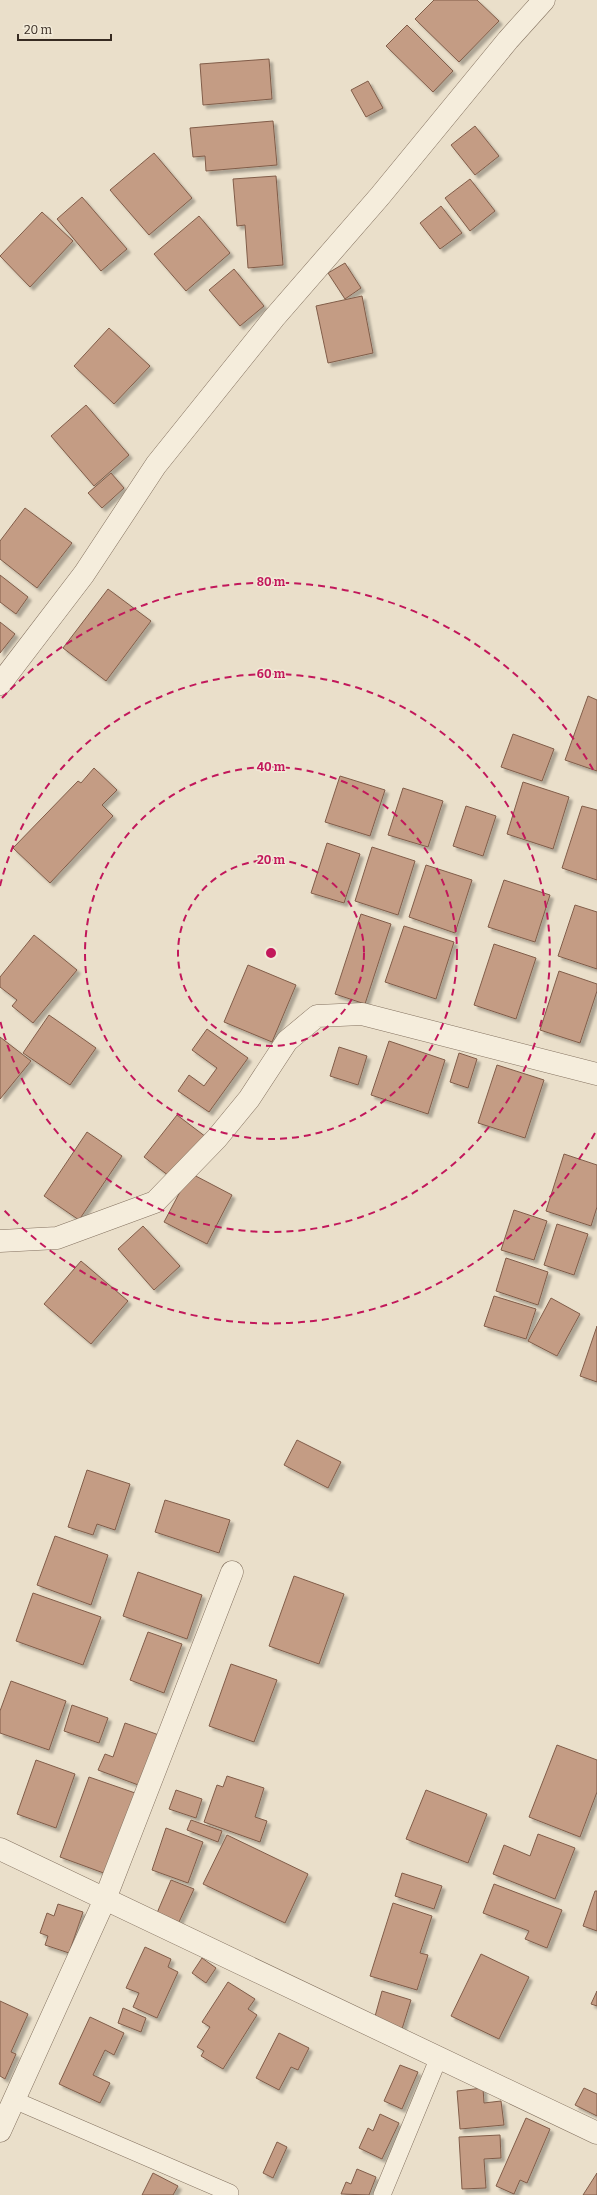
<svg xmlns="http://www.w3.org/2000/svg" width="597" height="2195" font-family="Bitter,serif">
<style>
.building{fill:#c49c84;stroke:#815d49;filter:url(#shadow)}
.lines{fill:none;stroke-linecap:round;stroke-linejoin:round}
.lane-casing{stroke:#847260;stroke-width:18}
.street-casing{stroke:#847260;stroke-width:23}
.lane{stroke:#f5eddc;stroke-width:17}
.street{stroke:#f5eddc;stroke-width:22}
.ring{fill:none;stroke:#c2185b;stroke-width:2;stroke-dasharray:7 5}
.centre{fill:#c2185b;stroke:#f2ead8;stroke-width:2}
.ring-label{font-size:12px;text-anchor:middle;font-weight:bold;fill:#c2185b;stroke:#f2ead8;stroke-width:3;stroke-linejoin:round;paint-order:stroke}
</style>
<defs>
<filter id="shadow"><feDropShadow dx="3.5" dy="3.5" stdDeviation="1" flood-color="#0004"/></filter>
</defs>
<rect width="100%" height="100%" fill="#eadfca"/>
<path class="building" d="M434 0H477L499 21 459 62 415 19Z
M407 25 453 71 433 92 386 46Z
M269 59 272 99 203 105 200 64Z
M368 81 383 108 366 117 351 90Z
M273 121 277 165 206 171 205 156 193 157 190 128Z
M475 126 499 156 475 175 451 145Z
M154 153 192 198 149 235 110 190Z
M276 176 283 265 248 268 245 225 237 226 233 179Z
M470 179 495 211 470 231 445 198Z
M82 197 127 249 101 271 57 219Z
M441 206 462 233 440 249 420 223Z
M42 212 73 241 30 287 0 256Z
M199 216 230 253 186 291 154 254Z
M345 263 361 288 345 299 328 273Z
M234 269 264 306 240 326 209 290Z
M362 296 373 353 328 363 316 306Z
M109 328 150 366 114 404 74 366Z
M86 405 129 455 94 486 51 436Z
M111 473 124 488 102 508 88 493Z
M25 508 72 543 37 588 0 559V541Z
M0 575 28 597 16 614 0 602Z
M108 589 151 621 106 681 63 648Z
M0 622 15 634 0 653Z
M588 696 597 700V771L565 760Z
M513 734 554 749 542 781 501 767Z
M94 768 117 790 102 805 113 816 50 883 13 848 78 781 81 783Z
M340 776 385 790 370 836 325 822Z
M523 782 569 797 553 849 507 834Z
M403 788 443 801 428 847 388 835Z
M466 806 496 816 483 856 453 846Z
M582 806 597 810V880L562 868Z
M327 843 360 854 344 903 311 893Z
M372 847 415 861 398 915 355 901Z
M426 865 472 880 455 933 409 917Z
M504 880 550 895 535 942 488 927Z
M575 905 597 912V969L558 956Z
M361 914 391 924 365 1004 335 994Z
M404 926 454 942 436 999 385 982Z
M34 935 77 970 33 1023 12 1006 17 1000 0 987V977Z
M494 944 536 958 516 1019 474 1005Z
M248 965 296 985 272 1042 224 1022Z
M559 971 597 984V991L580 1043 540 1030Z
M49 1015 96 1048 70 1085 23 1053Z
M207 1029 248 1058 209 1112 178 1091 189 1075 204 1086 217 1068 192 1050Z
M0 1037 31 1061 0 1099Z
M389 1041 445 1060 428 1114 371 1095Z
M339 1047 367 1056 358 1085 330 1076Z
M459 1053 477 1059 468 1088 450 1082Z
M497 1065 544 1080 525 1138 478 1123Z
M177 1115 206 1137 173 1179 144 1157Z
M87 1132 122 1156 79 1220 44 1196Z
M564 1154 597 1165V1207L591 1226 546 1211Z
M190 1173 232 1195 207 1244 164 1222Z
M514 1210 547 1221 534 1260 501 1250Z
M557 1224 588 1234 574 1275 544 1265Z
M143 1226 180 1266 154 1290 118 1249Z
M506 1258 548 1272 538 1305 496 1291Z
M81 1261 128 1301 91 1344 44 1304Z
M494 1296 536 1309 526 1339 484 1326Z
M551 1298 580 1314 557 1356 528 1341Z
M597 1326V1382L580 1376Z
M297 1440 341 1462 328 1488 284 1465Z
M87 1470 130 1484 115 1530 97 1524 93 1535 68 1527Z
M165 1500 230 1520 219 1553 155 1532Z
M55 1536 108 1555 91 1605 37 1585Z
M138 1572 202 1595 187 1639 123 1616Z
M294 1576 344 1594 319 1664 269 1646Z
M33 1593 101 1617 83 1665 16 1641Z
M148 1632 182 1644 164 1693 130 1680Z
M231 1664 277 1680 254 1742 209 1726Z
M11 1681 66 1701 49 1750 0 1733V1711Z
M72 1705 108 1718 99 1743 64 1731Z
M125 1723 159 1735 141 1786 98 1770 105 1754 113 1757Z
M557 1745 597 1760V1792L580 1837 529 1817Z
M36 1760 75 1774 56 1828 17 1814Z
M227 1776 264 1788 255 1817 267 1821 260 1842 204 1822 217 1785 223 1787Z
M89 1777 138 1794 109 1875 60 1857Z
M176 1790 202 1799 196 1818 169 1809Z
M426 1790 487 1814 468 1863 406 1839Z
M191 1820 222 1831 218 1842 187 1830Z
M166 1828 203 1842 188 1883 152 1870Z
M538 1834 575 1848 555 1899 493 1874 504 1845 530 1856Z
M227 1835 308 1874 285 1923 203 1884Z
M402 1873 442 1886 434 1909 395 1896Z
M171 1880 194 1889 179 1922 157 1913Z
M494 1884 562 1910 547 1948 525 1939 529 1931 483 1913Z
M595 1891H597V1931L583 1926Z
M393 1903 432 1916 420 1953 428 1955 417 1990 370 1976Z
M58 1904 83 1912 69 1953 45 1945 48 1936 40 1933 47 1913 54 1916Z
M145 1947 171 1959 168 1967 178 1972 157 2018 133 2007 139 1993 126 1988Z
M481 1954 529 1977 499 2039 451 2016Z
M202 1958 216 1968 206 1983 192 1973Z
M228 1982 255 1999 248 2009 257 2015 223 2069 201 2056 204 2051 197 2047 210 2027 202 2022Z
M382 1991 411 2000 402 2029 374 2020Z
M597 1991V2006L591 2004Z
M0 2001 28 2014 11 2052 16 2054 5 2079 0 2076Z
M123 2008 146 2018 141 2032 118 2023Z
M90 2017 124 2033 114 2055 105 2050 93 2075 110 2083 100 2103 59 2084Z
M279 2033 309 2048 298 2070 291 2067 279 2090 256 2078Z
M400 2065 418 2072 402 2109 384 2101Z
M483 2088 484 2103 501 2101 504 2125 460 2129 457 2091Z
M584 2088 597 2094V2116L575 2105Z
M380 2114 399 2123 382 2159 359 2148 368 2128 373 2131Z
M526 2118 550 2129 527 2183 520 2180 514 2194 496 2186Z
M500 2135 501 2158 484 2159 486 2188 462 2189 459 2137Z
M277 2142 287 2147 273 2178 263 2173Z
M357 2169 376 2177 369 2195 341 2194 346 2182 351 2184Z
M153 2173 178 2186 173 2195H142Z
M597 2173V2195H583Z"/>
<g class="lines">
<defs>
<path id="lane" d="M14 2100 230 2193
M382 2195 439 2057"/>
<path id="street" d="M0 684 84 574 156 465 274 318 380 196 508 40 544 0
M0 1241 57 1238 155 1202 217 1138 249 1099 287 1041 317 1016 362 1014 597 1074
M0 1849 597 2133
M0 2131 105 1899 232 1572"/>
</defs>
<use href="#lane" class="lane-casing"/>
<use href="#street" class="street-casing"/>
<use href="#lane" class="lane"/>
<use href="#street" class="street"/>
</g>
<g class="ring">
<circle cx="271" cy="953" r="93"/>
<circle cx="271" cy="953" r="186"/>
<path d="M0 886A279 279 0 1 1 0 1020"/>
<path d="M595 1133A371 371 0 0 1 2 1208M2 698A371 371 0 0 1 595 773"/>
</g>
<circle cx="271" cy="953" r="6" class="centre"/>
<g class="ring-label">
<text x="271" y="586">80 m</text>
<text x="271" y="678">60 m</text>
<text x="271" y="771">40 m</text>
<text x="271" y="864">20 m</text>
</g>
<path d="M18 34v6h93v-6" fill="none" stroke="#372b22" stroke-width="2"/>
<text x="24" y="34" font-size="12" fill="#372b22" stroke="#f2ead8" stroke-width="3" paint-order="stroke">20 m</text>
</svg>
